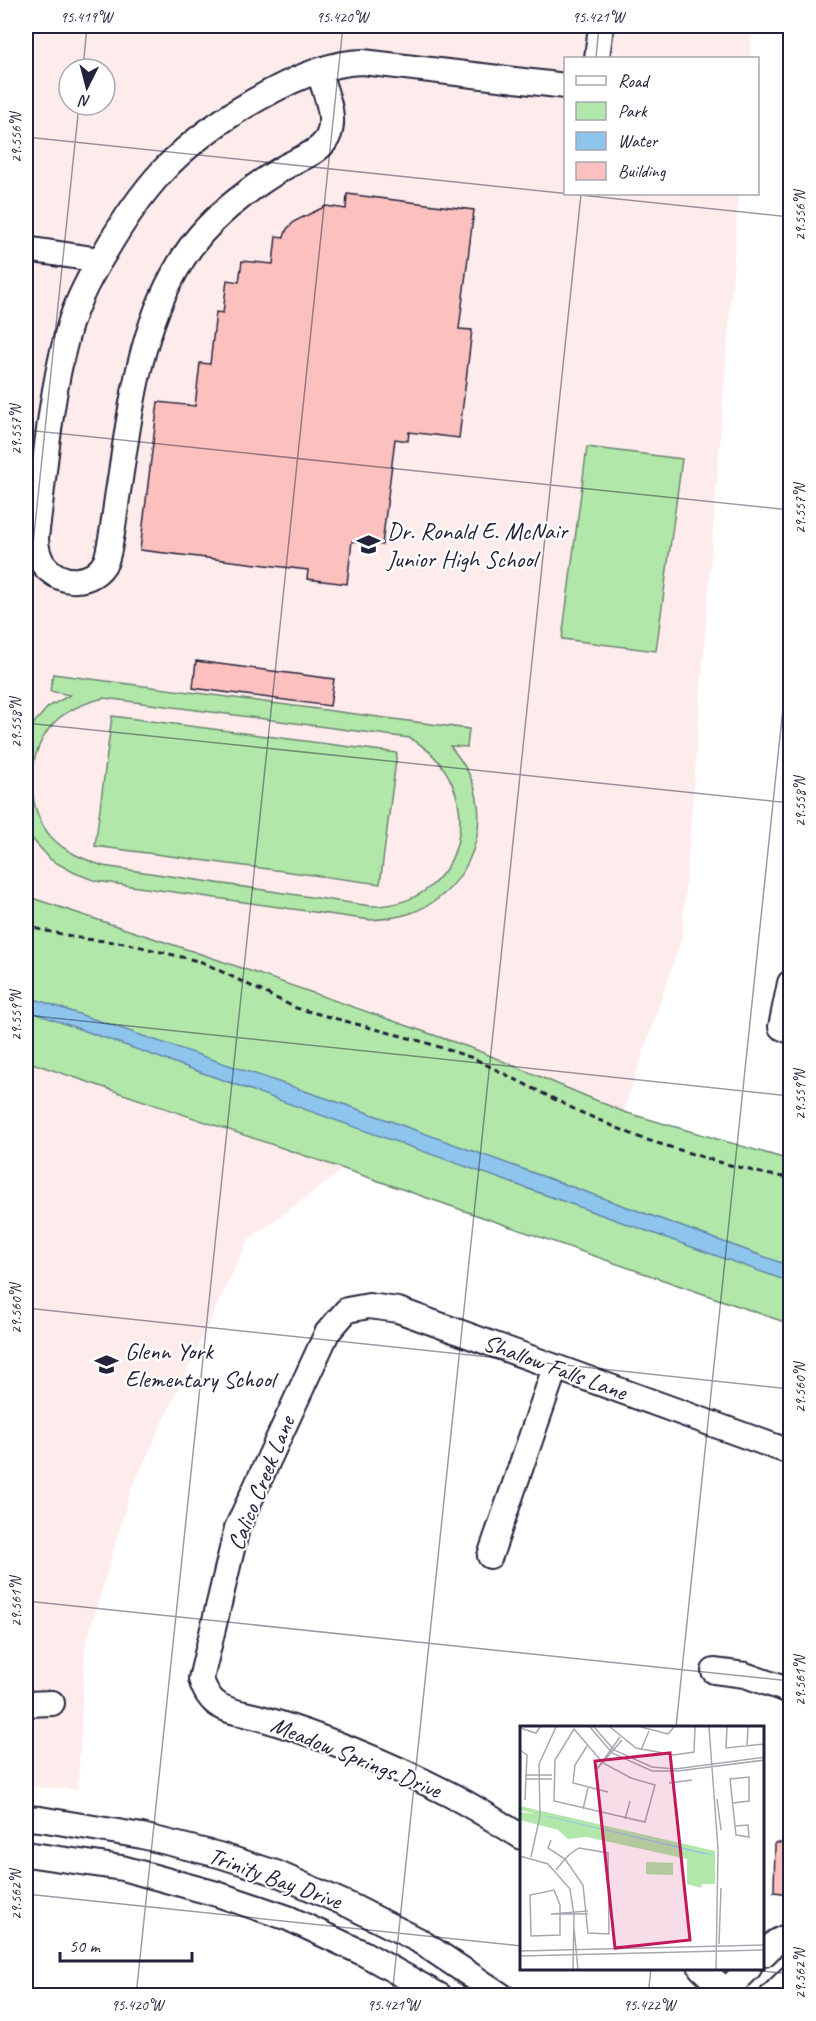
<svg xmlns="http://www.w3.org/2000/svg" width="816" height="2021" font-family="Caveat,sans-serif">
<style>
.built{fill:#feecec;fill-rule:evenodd}
.green{fill:#b1e7a9;stroke:#6a8472;stroke-width:1.5;fill-rule:evenodd}
.water{fill:#8ec5ed;stroke:#6384a6;stroke-width:1.5}
.building{fill:#fcc0bf;stroke:#22223b;stroke-width:1.5}
.lines{fill:none;stroke-linecap:round;stroke-linejoin:round}
.minor-casing{stroke:#22223b;stroke-width:28}
.path{stroke:#22223b;stroke-width:3;stroke-dasharray:6 4.5;stroke-linecap:butt}
.minor{stroke:#fff;stroke-width:24}
.ticks{fill:none;stroke:#22223b;stroke-width:1.5;stroke-opacity:0.45}
.labels{text-anchor:middle;stroke-width:4.5;stroke-linejoin:round;paint-order:stroke}
.poi-label{font-size:24px;fill:#22223b;stroke:#fff;text-anchor:start}
.street-label{font-size:24px;fill:#22223b;stroke:#fff}
.inset-road{fill:none;stroke:#a7a7b1;stroke-width:1.5}
.view{fill:#c2185b;fill-opacity:0.15;stroke:#c2185b;stroke-width:3}
.inset-edge{fill:none;stroke:#22223b;stroke-width:3}
.neatline{fill:none;stroke:#22223b;stroke-width:2}
.ticks-label{font-size:15px;text-anchor:middle;fill:#22223b}
</style>
<rect width="100%" height="100%" fill="#fff"/>
<filter id="ink" filterUnits="userSpaceOnUse"><feTurbulence type="fractalNoise" baseFrequency=".0167" numOctaves="2"/><feDisplacementMap in="SourceGraphic" scale="12" xChannelSelector="R" yChannelSelector="G"/><feConvolveMatrix kernelMatrix="1 2 1 2 8 2 1 2 1" color-interpolation-filters="sRGB"/></filter>
<g filter="url(#ink)">
<path class="built" d="M26 26H752L750 58H566V194H739L682 937 622 1116 474 1049 201 954 26 896ZM69 69H105V105H69Z
M26 1061 344 1169 248 1240 131 1490 85 1648 78 1789 26 1787Z"/>
<path class="green" d="M587 447 682 459 656 651 562 639Z
M53 674 469 729 467 747 450 746C460 758 469 771 474 786 490 839 463 894 411 913 397 918 384 919 370 920L96 881 75 873 51 860 34 841 26 827V735L35 722 48 707 70 695 50 691ZM104 698 410 738C491 783 470 907 371 906L103 866C84 859 65 852 51 837 23 804 26 748 58 719 71 708 88 702 104 698Z
M112 716 397 753 380 884 95 846Z
M26 896 201 954 474 1049 624 1112 790 1160V1324L344 1169 26 1061Z"/>
<path class="water" d="M26 996 349 1106 790 1266V1282L26 1010Z"/>
<path class="building" d="M347 194 474 210 459 329 472 330 459 438 409 432 408 441 395 439 382 545 352 541 347 584 307 579 308 570 140 550 158 402 195 406 200 363 210 364 216 312 223 313 227 280 239 282 242 261 273 264 276 236 284 237 287 229 295 221 326 206 346 209Z
M196 661 334 679 330 706 193 688Z
M775 1843H790V1894L774 1892Z"/>
<g class="lines">
<defs>
<path id="minor" d="M597 58 601 26
M319 72C324 90 336 115 329 134 323 152 298 159 283 168 270 176 257 184 245 194 225 209 205 227 190 248 138 321 131 412 117 498 114 519 112 541 106 561 93 586 60 586 43 564 38 556 36 546 36 537 45 471 49 403 66 339 73 307 88 279 105 252 143 187 173 152 237 111 271 90 323 62 363 62L566 86
M26 249 100 260
M790 983 781 1027 790 1031
M490 1556 555 1368
M714 1671 745 1675 790 1691
M26 1704 52 1703
M26 1818 40 1819 142 1836 219 1855 276 1873 351 1906 418 1940 502 1996
M522 1837C497 1822 473 1806 447 1793 388 1763 325 1737 261 1718 231 1710 211 1712 201 1679L237 1528 327 1333 347 1310 369 1306 398 1310 790 1452
M26 1854 122 1868 217 1894 288 1918 363 1953 440 1996
M764 1954 776 1942 790 1935
M701 1968 731 1996
M721 1996 749 1968
M772 1996 790 1978"/>
</defs>
<use href="#minor" class="minor-casing"/>
<path class="path" d="M26 924 38 929 85 939 125 943 202 962 296 1008 424 1042 473 1058 580 1112 641 1138 715 1161 765 1174 790 1178"/>
<use href="#minor" class="minor"/>
</g>
</g>
<path class="ticks" d="M596 58 599 26M83 69 87 26M26 137 790 217M26 430 790 510M26 611 79 105M26 723 790 803M26 1015 790 1096M26 1308 790 1389M26 1601 790 1681M676 1727 790 641M26 1894 522 1946M735 1968 790 1974M136 1996 343 26M392 1996 581 194M648 1996 651 1968"/>
<defs>
<symbol id="school-bare" viewBox="-9 -9 18 18"><path d="M0-5L7-2L0 1L-7-2ZM-4 1L0 2.5L4 1V4Q0 6-4 4Z" fill="#22223b" stroke="#fff" stroke-width="2.5" paint-order="stroke"/></symbol>
</defs>
<g fill-rule="evenodd">
<use href="#school-bare" x="352" y="528" width="33" height="33"/>
<use href="#school-bare" x="90" y="1348" width="33" height="33"/>
</g>
<g class="labels">
<g class="poi-label">
<text x="387" y="539">Dr. Ronald E. McNair<tspan x="387" dy="28">Junior High School</tspan></text>
<text x="125" y="1359">Glenn York<tspan x="125" dy="28">Elementary School</tspan></text>
</g>
<g class="street-label">
<text transform="translate(555 1367) rotate(20)" y="8">Shallow Falls Lane</text>
<text transform="translate(261 1483) rotate(-68)" y="8">Calico Creek Lane</text>
<text transform="translate(356 1757) rotate(22)" y="8">Meadow Springs Drive</text>
<text transform="translate(275 1878) rotate(20)" y="8">Trinity Bay Drive</text>
</g>
</g>
<g transform="translate(520 1726)">
<rect width="244" height="244" fill="#fff"/>
<path d="M0 80 195 125V158H182L181 162 167 158V133L67 111 48 113 38 104 0 94V86L16 88 0 84ZM126 136 153 137V149L126 148Z" fill="#b1e7a9"/>
<path d="M25 90H28L195 129 184 128Z" fill="#8ec5ed"/>
<path class="inset-road" d="M70 1 92 27 132 45H158L245 34M74 1 94 24 132 41 155 43 245 31M90 1 116 22 154 29 174 26 175 1M121 1 148 8 154 1M189 1 198 123 196 244M207 1 206 22 245 18M0 2 16 7 20 1M54 3 83 37 111 52 135 59 125 96 34 75 35 34ZM100 11 77 43 102 14M67 20 55 39 53 57 88 66M227 20 228 1M0 24 7 29 5 74M121 24 129 5M5 49H32M5 53H32M149 57 172 54M197 73 201 104M213 77 229 75V51L210 53 216 109 229 111 228 99 215 100M63 83 68 62M105 93 110 75M31 114 28 122 45 133 63 159 68 207 89 208 88 127 59 122 50 128 45 133 36 144M0 130 28 138 50 163 54 189 53 244M11 131 20 90 19 38 36 1M34 164 40 179V209L11 210 10 169ZM31 188 68 185M31 188H68M54 202 58 244M199 218 201 162M0 225 245 219M0 230 245 224M97 244H130"/>
<path class="view" d="M150 27 170 214 95 222 75 35Z"/>
<rect width="244" height="244" class="inset-edge"/>
</g>
<rect width="816" height="2021" fill="none" stroke="#fff" stroke-width="66"/>
<rect x="564" y="57" width="195" height="138" fill="#ffffff" stroke="#a7a7b1" stroke-width="1.5"/>
<rect x="576" y="76" width="30" height="9" fill="#ffffff" stroke="#a7a7b1" stroke-width="1.5"/>
<text x="618" y="87" font-size="18" fill="#22223b">Road</text>
<rect x="576" y="102" width="30" height="18" fill="#b1e7a9" stroke="#a7a7b1" stroke-width="1.5"/>
<text x="618" y="117" font-size="18" fill="#22223b">Park</text>
<rect x="576" y="132" width="30" height="18" fill="#8ec5ed" stroke="#a7a7b1" stroke-width="1.5"/>
<text x="618" y="147" font-size="18" fill="#22223b">Water</text>
<rect x="576" y="162" width="30" height="18" fill="#fcc0bf" stroke="#a7a7b1" stroke-width="1.5"/>
<text x="618" y="177" font-size="18" fill="#22223b">Building</text>
<g transform="translate(87 87) rotate(186)"><circle r="28" fill="#ffffff" stroke="#a7a7b1" stroke-width="1.5"/>
<path d="M0-4.5L10 22L0 15L-10 22Z" fill="#22223b"/>
<text y="-9" font-size="16" font-weight="bold" text-anchor="middle" fill="#22223b">N</text>
</g>
<path d="M60 1952v9h132v-9" fill="none" stroke="#22223b" stroke-width="3"/>
<text x="69" y="1952" font-size="18" fill="#22223b" stroke="#ffffff" stroke-width="4.5" paint-order="stroke">50 m</text>
<rect x="33" y="33" width="750" height="1955" class="neatline"/>
<g class="ticks-label">
<text x="86" y="22">95.419°W</text>
<text x="342" y="22">95.420°W</text>
<text x="598" y="22">95.421°W</text>
<text transform="translate(16 138) rotate(-90)" y="5">29.556°N</text>
<text transform="translate(800 216) rotate(-90)" y="5">29.556°N</text>
<text transform="translate(16 430) rotate(-90)" y="5">29.557°N</text>
<text transform="translate(800 509) rotate(-90)" y="5">29.557°N</text>
<text transform="translate(16 723) rotate(-90)" y="5">29.558°N</text>
<text transform="translate(800 802) rotate(-90)" y="5">29.558°N</text>
<text transform="translate(16 1016) rotate(-90)" y="5">29.559°N</text>
<text transform="translate(800 1095) rotate(-90)" y="5">29.559°N</text>
<text transform="translate(16 1309) rotate(-90)" y="5">29.560°N</text>
<text transform="translate(800 1388) rotate(-90)" y="5">29.560°N</text>
<text transform="translate(16 1602) rotate(-90)" y="5">29.561°N</text>
<text transform="translate(800 1681) rotate(-90)" y="5">29.561°N</text>
<text transform="translate(16 1895) rotate(-90)" y="5">29.562°N</text>
<text transform="translate(800 1974) rotate(-90)" y="5">29.562°N</text>
<text x="137" y="2010">95.420°W</text>
<text x="393" y="2010">95.421°W</text>
<text x="649" y="2010">95.422°W</text>
</g>
</svg>
